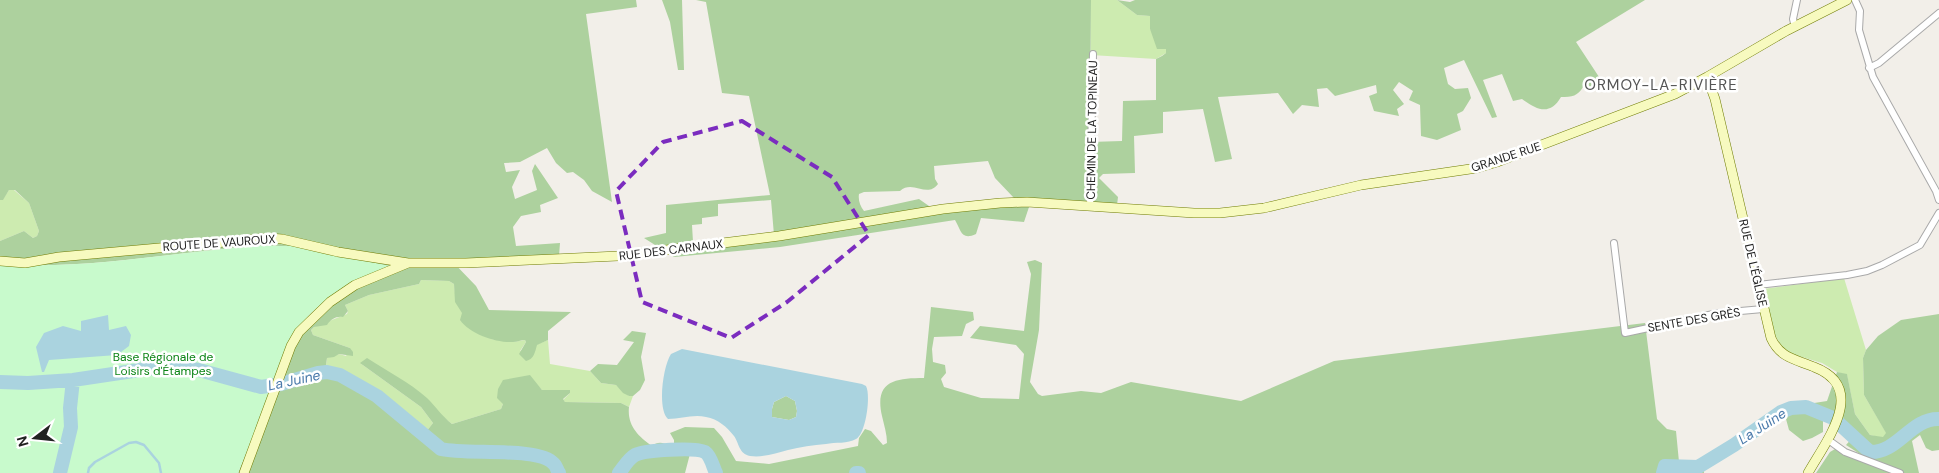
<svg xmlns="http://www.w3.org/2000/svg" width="1939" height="473" font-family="'DM Sans',sans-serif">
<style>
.grass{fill:#cdebb0}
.forest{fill:#add19e;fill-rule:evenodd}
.park{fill:#c8facc}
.water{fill:#aad3df;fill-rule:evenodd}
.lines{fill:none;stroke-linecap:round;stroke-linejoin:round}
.stream{stroke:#aad3df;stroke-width:2.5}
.river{stroke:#aad3df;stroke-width:14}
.street-casing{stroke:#a9a9a9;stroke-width:8}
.secondary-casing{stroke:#707d05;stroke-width:10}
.street{stroke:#fff;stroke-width:6}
.secondary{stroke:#f7fabf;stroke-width:9}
.marked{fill:none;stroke:#7b2cbf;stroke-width:4;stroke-dasharray:10 6;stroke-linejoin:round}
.labels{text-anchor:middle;stroke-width:5;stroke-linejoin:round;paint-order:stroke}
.street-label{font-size:12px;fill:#222;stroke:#fff}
.park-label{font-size:12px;fill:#0c8416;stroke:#fff}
.water-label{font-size:14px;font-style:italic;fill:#4a7aab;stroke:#fff}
.quarter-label{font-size:15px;letter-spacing:1px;fill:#555;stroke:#fff}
</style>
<rect width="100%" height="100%" fill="#f2efe9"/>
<path class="grass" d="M1091 0H1117L1137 15 1150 16V29L1166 49V53L1156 59 1091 55Z
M9 190H14L29 203 39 231 37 236 33 238 24 231 0 241V200L3 199Z
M1844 278 1866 350 1863 358 1864 395 1887 434 1883 438 1870 435 1855 414 1847 375 1837 372 1822 363 1785 352 1775 335 1763 289Z
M421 280 449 281 454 284 456 302 491 339 513 342 525 340 526 342 520 351 548 340 550 364 590 371 601 383 616 385 629 396H633L629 407 621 403 565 402 563 400 570 393 542 390 539 387 503 404 501 409 452 424 442 416 427 399 360 363 421 407 433 423 426 432 371 394 344 380 324 379 327 358 339 354 346 356 350 348 313 335 311 330 314 327 347 314 348 311 345 305 369 295 419 284Z"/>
<path class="forest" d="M0 0H636L637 7 586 14 612 202 592 191 584 180 573 172 567 173 556 163 547 148 520 162 504 163 506 172 520 170 512 187 515 199 537 190 532 171 535 164 558 198 540 205 541 212 521 216 513 227 516 246 560 243 559 256 519 258H449L476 286 489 310 571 312 548 331V340L537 345C535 352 534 359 526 361L519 354 526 342 525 340C521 340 517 342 513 342 496 343 470 334 460 320L462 313 455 302 454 284 449 281 421 280 419 284 369 295 345 305 348 311 343 317C336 316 331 319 327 325L314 327 311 330 313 335 350 348 353 352V356L339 354 334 357 327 358 324 378 344 380 371 394 426 432 433 423 421 407 360 363 367 358C387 371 409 382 427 398 436 407 442 416 452 424L501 409 503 404 497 398 498 389 503 380 530 375 542 390H570V393L563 399 565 402 621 403 629 407C627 425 638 436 652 446 658 441 664 442 669 447L674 446V440L670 433 685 427 714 428 722 437 736 461 769 464 858 446 859 438 865 429 871 431 883 445 887 443C887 434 884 425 882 416 874 381 895 378 924 378L931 307 973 312 974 320 966 324 962 336 934 337 932 349 933 362 945 365 946 373 941 379 944 387 981 398 1019 399 1024 354 1016 345 970 338 980 326 1024 331 1031 274 1027 262 1035 260 1042 263 1039 330 1030 382 1038 394 1042 396 1081 391 1101 393 1131 382 1241 401 1334 361 1645 323 1657 419 1667 429 1676 431 1679 462H1697L1704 469V473H716C709 456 709 453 691 450L685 473H238L297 329 311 313 328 298 294 246C277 246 260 245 244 247 163 254 81 270 0 264V241L24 231 33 238 37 236 39 231 29 203 15 190H9L3 200H0Z
M662 0H682L684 70H678L670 22Z
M696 0H1091L1090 142 1122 141 1123 101 1156 100V59L1162 56 1166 53V49H1157L1150 29V16L1137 15 1117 0 1130 2 1135 0H1645L1576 42 1601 80 1594 87H1583C1578 96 1572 97 1561 97 1550 116 1537 110 1522 99L1513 101 1502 74 1483 80 1497 117 1492 118 1464 60 1444 68 1448 84 1455 89 1468 88 1471 98 1463 111 1457 114 1461 130 1437 140 1421 136 1420 105 1409 100 1413 91 1399 82 1393 90 1404 104 1397 109 1399 116 1374 111 1369 96 1377 93 1376 85 1335 96 1327 88 1317 89 1319 107 1302 105 1293 114 1278 93 1218 97 1232 159 1215 162 1203 109 1163 112V133L1134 136 1135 173 1103 174 1099 178 1118 197 1117 205 1032 198 1024 222 981 218 976 234C961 241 961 230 955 220L780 247 674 257 644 238 666 233V205L770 195 749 96 722 93 706 2ZM988 161 995 178 1014 198 935 207 929 206 919 199 864 211C860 206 858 200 859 194L864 192 900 191C913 179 927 199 938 184L935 179 934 166ZM771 200 774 235 693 242 692 225 702 224V218L718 216V204Z
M1939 314V450L1932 451 1926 448 1920 435 1912 441 1919 473H1816L1830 452 1835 449 1859 461 1863 456 1846 445 1855 435 1842 424 1845 421 1830 412 1823 421V432L1812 438 1803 441 1789 430 1786 419 1795 406 1827 401 1837 372 1847 374 1855 414 1870 435 1883 437 1886 433 1864 395 1863 358 1866 350 1878 336 1901 320Z
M632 331 646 333 641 357 645 380 640 390 633 396H629L623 393 616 385 601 383 590 371 598 364 617 365 634 342 623 340Z
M786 396 795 401 797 411 796 417 789 420 772 417V409L774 402Z"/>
<path class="park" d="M294 246 390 266 328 298 311 313 297 329 238 473H0V264C81 270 163 254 244 247 260 245 277 246 294 246Z"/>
<path class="water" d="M108 315 109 330 126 326 131 335 129 346 117 355 49 360 44 372H42L36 347 44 333 63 326 81 331V321Z
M682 349 862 384 866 386C871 395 866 434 856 439 848 444 835 442 826 444 813 445 800 447 788 450 776 453 763 458 750 456 739 454 739 443 734 436 727 427 718 419 706 417 693 414 681 419 668 419 657 409 663 366 671 354ZM786 396 795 401 797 411 796 417 789 420 772 417V409L774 402Z"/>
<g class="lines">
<path class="stream" d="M88 473 89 468 95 462 129 443 136 442 144 445 159 463 161 473"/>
<path class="river" d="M0 382 28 383 73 380 173 365 199 370 261 387 281 384 318 373 327 372 340 375 377 396 441 449C465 455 539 447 553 463 556 465 557 470 559 473
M60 473 71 427 70 408 73 380
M619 473C624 467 628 459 635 455 645 450 695 447 705 452 711 456 713 467 716 473
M856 473H859
M1663 473 1665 466 1698 467 1734 445 1781 412 1791 408 1806 407 1833 418 1870 452C1898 453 1911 418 1939 419"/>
<defs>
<path id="street" d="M1855 0 1860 11 1859 30 1873 77 1936 191 1939 200
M1795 27 1793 19 1797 0
M1869 68 1879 63 1939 13
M1090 207 1093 54
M1614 243 1625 333 1718 313 1763 309
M1758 285 1847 275 1867 271 1882 265 1920 245 1939 213
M1827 439 1845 452 1900 473"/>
<path id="secondary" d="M1707 77 1715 99 1771 338C1780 358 1795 359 1814 367 1869 388 1826 441 1808 473
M0 261 25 263 59 257 269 238 282 239 338 252 408 263
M244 473 291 346 299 332 330 302 355 285 408 263H466L618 256 779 236 943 209 1000 203 1027 202 1194 213H1220L1264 208 1361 185 1477 168 1497 162 1675 94 1707 77 1786 31 1847 0"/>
</defs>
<use href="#street" class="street-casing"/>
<use href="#secondary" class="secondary-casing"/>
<use href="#street" class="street"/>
<use href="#secondary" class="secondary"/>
</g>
<path class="marked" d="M742 121 832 177 869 235 787 302 731 338 642 302 616 191 663 142Z"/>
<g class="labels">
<g class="street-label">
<text transform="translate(1092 130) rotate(-89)" y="4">CHEMIN DE LA TOPINEAU</text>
<text transform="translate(1506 157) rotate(-18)" y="4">GRANDE RUE</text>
<text transform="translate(219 243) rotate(-4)" y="4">ROUTE DE VAUROUX</text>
<text transform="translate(671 250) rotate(-7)" y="4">RUE DES CARNAUX</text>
<text transform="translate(1753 263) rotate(77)" y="4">RUE DE L'ÉGLISE</text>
<text transform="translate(1694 320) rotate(-10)" y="4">SENTE DES GRÈS</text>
</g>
<g class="park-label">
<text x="163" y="361">Base Régionale de<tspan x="163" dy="14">Loisirs d'Étampes</tspan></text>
</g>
<g class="water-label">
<text transform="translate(294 380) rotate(-12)" y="5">La Juine</text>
<text transform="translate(1762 426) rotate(-33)" y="5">La Juine</text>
</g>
<g class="quarter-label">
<text x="1661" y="90">ORMOY-LA-RIVIÈRE</text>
</g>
</g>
<g transform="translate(35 438) rotate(254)" stroke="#ffffff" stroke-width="4" paint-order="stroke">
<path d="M0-4L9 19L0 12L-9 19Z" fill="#222222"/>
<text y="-8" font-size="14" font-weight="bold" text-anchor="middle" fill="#222222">N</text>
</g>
</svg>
